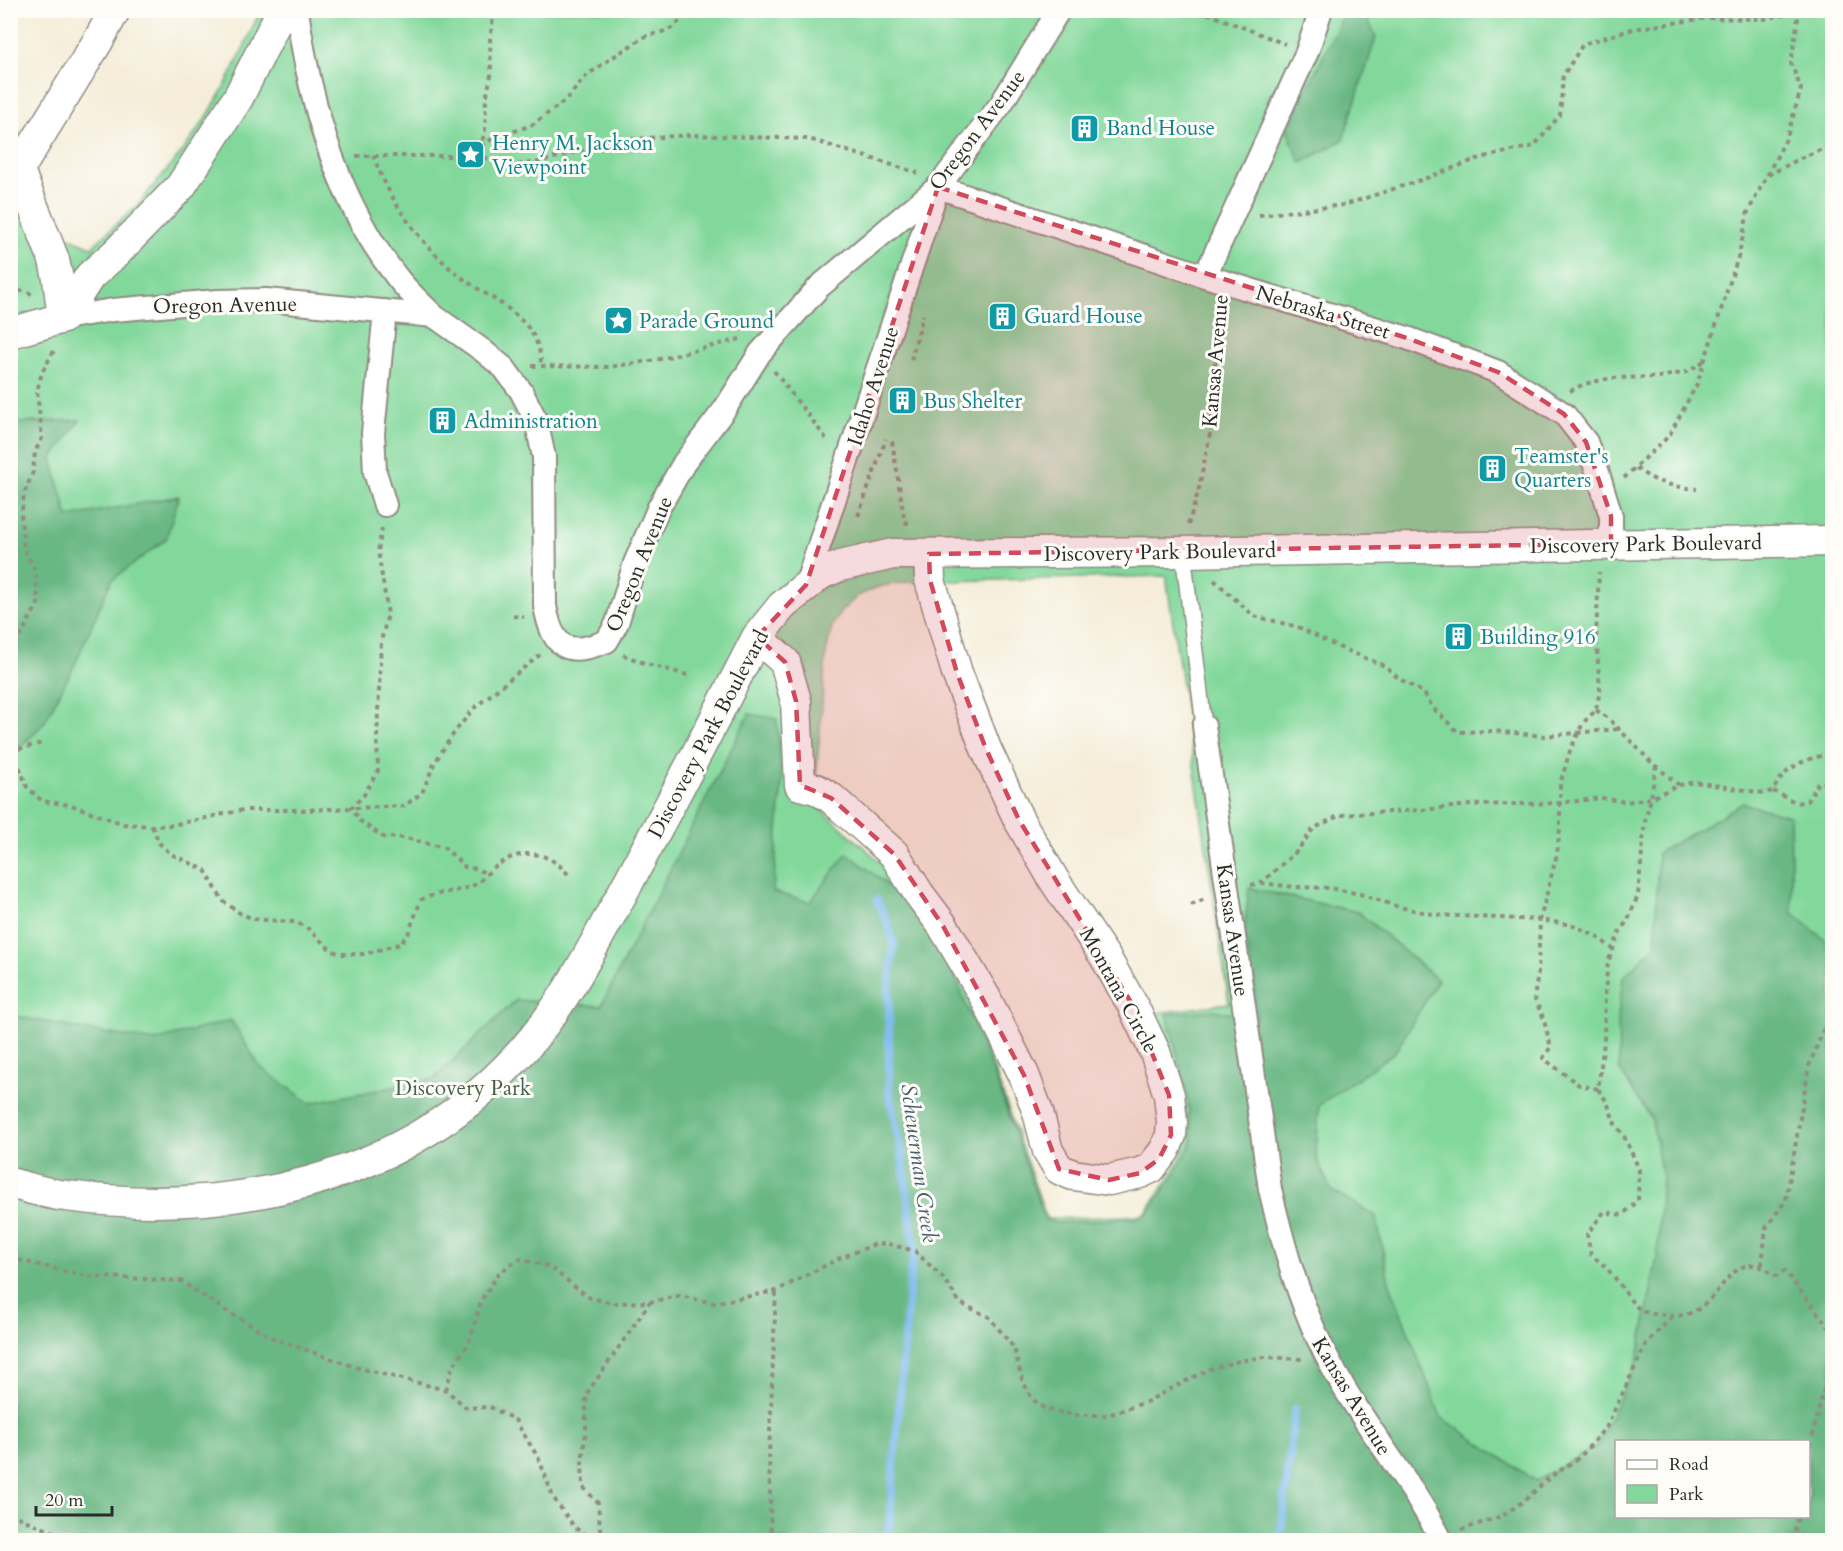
<svg xmlns="http://www.w3.org/2000/svg" width="1843" height="1551" font-family="Cardo,serif">
<style>
.green{fill:#82d89b;stroke:#568263;stroke-width:1.5;fill-rule:evenodd}
.forest{fill:#69b883;stroke:#4a7257;stroke-width:1.5;fill-rule:evenodd}
.lines{fill:none;stroke-linecap:round;stroke-linejoin:round}
.stream{stroke:#79b8ed;stroke-width:8}
.service-casing{stroke:#908c82;stroke-width:18}
.pedestrian-casing{stroke:#908c82;stroke-width:26}
.minor-casing{stroke:#908c82;stroke-width:33}
.path{stroke:#908c82;stroke-width:4;stroke-dasharray:4.5 4.5;stroke-linecap:butt}
.service{stroke:#fff;stroke-width:15}
.pedestrian{stroke:#fff;stroke-width:22}
.minor{stroke:#fff;stroke-width:30}
.marked{fill:#d1495b;fill-opacity:0.2;stroke:#d1495b;stroke-width:4.5;stroke-dasharray:12 8;stroke-linejoin:round}
.labels{text-anchor:middle;stroke-width:6;stroke-linejoin:round;paint-order:stroke}
.culture-label{font-size:21px;fill:#0d838f;stroke:#fdfcf7;text-anchor:start}
.street-label{font-size:21px;fill:#2b2b2b;stroke:#fdfcf7}
.park-label{font-size:21px;fill:#455f4d;stroke:#fdfcf7}
.water-label{font-size:22px;font-style:italic;fill:#465c6f;stroke:#fdfcf7}
</style>
<rect width="100%" height="100%" fill="#fdfcf7"/>
<filter id="ink" filterUnits="userSpaceOnUse"><feTurbulence type="fractalNoise" baseFrequency=".0167" numOctaves="2"/><feDisplacementMap in="SourceGraphic" scale="12" xChannelSelector="R" yChannelSelector="G"/><feConvolveMatrix kernelMatrix="1 2 1 2 8 2 1 2 1" color-interpolation-filters="sRGB"/></filter>
<filter id="wash" filterUnits="userSpaceOnUse"><feTurbulence type="fractalNoise" baseFrequency=".008" numOctaves="4" result="noise"/><feDisplacementMap in="SourceGraphic" scale="24" xChannelSelector="R" yChannelSelector="G"/><feGaussianBlur stdDeviation="1.35" result="paint"/><feColorMatrix in="noise" values="0 0 0 0 0 0 0 0 0 0 0 0 0 0 0 0 0 1.4 0 .05"/><feComposite in="paint" operator="in"/></filter>
<g filter="url(#wash)">
<rect width="100%" height="100%" fill="#f5edd9"/>
<path class="green" d="M260 11H1832V1540H11L10 114 61 234 92 247 140 202 184 149 208 115 233 71ZM1166 576 1229 1003 1155 1013C1167 1046 1195 1115 1184 1148 1176 1172 1159 1191 1146 1212L1141 1215 1047 1219 970 1000 914 900 885 866 814 803 826 653 832 626 841 611 859 595 881 586 908 582ZM1616 1442H1808V1516H1616Z"/>
<path class="forest" d="M1354 11H1364L1376 37 1343 140 1301 163 1287 130 1344 14Z
M80 420 52 459 68 517 179 496 166 539 111 581 75 664 44 723 11 757V423Z
M749 714 777 719 782 781 773 892 810 902 847 853 908 901 954 975 999 1087 1045 1220 1056 1223 1143 1217 1148 1212 1174 1176 1192 1142 1187 1094 1167 1014 1215 1010 1256 1019 1255 986 1244 932 1249 888 1358 912 1438 980 1395 1052 1319 1105 1316 1157 1331 1190 1376 1216 1389 1282 1441 1417 1536 1481 1597 1446 1638 1359 1657 1258 1662 1178 1652 1120 1619 1069 1618 1017 1623 977 1655 946 1658 853 1743 803 1790 816 1792 912 1832 946V1540H11L10 1015 80 1029 155 1041 231 1020 260 1067 310 1103 434 1079 516 1000 601 1006ZM1616 1442H1808V1516H1616Z"/>
<g class="lines">
<path class="stream" d="M877 900 888 924 894 945 889 986V1093L902 1156 915 1251 911 1271 903 1357 888 1540
M1280 1540 1295 1409"/>
</g>
</g>
<g filter="url(#ink)">
<g class="lines">
<defs>
<path id="service" d="M1183 552 1204 726"/>
<path id="pedestrian" d="M297 10C310 105 337 200 396 276 407 291 421 303 434 316
M938 187 1205 276 1407 338 1498 372 1564 414 1586 442 1598 473 1611 516V544
M1205 276 1307 52 1321 10
M385 311 373 433 375 472 385 505
M63 318 113 310 218 301 266 300 434 316 482 350 504 368 521 391 536 420 544 457 545 606C553 649 567 657 607 641L617 623 635 563 659 507 684 463 724 410 760 353 819 287 938 187 1001 104 1059 10
M806 585 938 187
M1204 726 1270 1189C1285 1253 1303 1316 1336 1374 1368 1431 1412 1482 1441 1540"/>
<path id="minor" d="M11 150 54 260 58 279 63 318
M19 169 98 41 115 10
M10 333 63 318 90 276 116 253 181 186 238 98 282 10
M757 637 785 662 796 701 800 785 816 789 831 798 894 854 919 894 943 926 985 997 1024 1075 1038 1112 1048 1151 1059 1169 1073 1175 1109 1180 1140 1173 1151 1168 1165 1150 1171 1135 1172 1122 1169 1095 1155 1052 1132 1004 1105 957 1054 880 1019 820 986 749 957 673 930 580 929 554
M10 1183C29 1188 47 1194 66 1196 229 1217 399 1183 515 1059 561 1011 590 952 622 894 668 809 713 723 757 637L782 606 821 574 840 566 893 554 1183 552 1832 541"/>
</defs>
<use href="#service" class="service-casing"/>
<use href="#pedestrian" class="pedestrian-casing"/>
<use href="#minor" class="minor-casing"/>
<path class="path" d="M1199 10 1285 44
M481 146 492 139 532 125 566 100 586 76 610 59 644 37 669 30 693 10
M468 156a8 8 0 1 1 16 0a8 8 0 1 1-16 0Z
M480 149 485 131 486 99 491 75 490 40 494 10
M373 155C389 199 416 238 451 269 484 299 541 313 541 366
M356 156H468
M484 157 504 166 540 162 618 140 691 135 809 139 918 173
M1768 175 1803 157 1832 145
M1259 215 1344 205 1424 179 1480 158 1534 146 1560 115 1563 76 1583 44 1633 29 1707 18 1764 19 1799 12
M10 289 28 292 32 295
M911 360 923 315
M532 366 609 367 656 360 740 339
M774 371 828 441
M1570 391 1584 384 1611 378 1659 377 1687 372 1704 361
M892 441 904 517 909 528
M1636 468C1654 483 1674 487 1697 489
M1624 478 1669 436 1697 384 1739 254 1748 212 1787 137 1801 89 1791 63 1799 12
M858 516 886 439
M1188 525 1198 493 1212 424 1218 305
M382 528 378 551 388 614 381 641 377 737 378 771 364 795 351 808 360 821 383 837 405 838 445 848 465 867 477 869 487 874
M1214 580 1254 616 1298 627 1336 646 1385 666 1398 678 1424 693 1433 708 1458 732 1493 731 1544 736 1618 729
M513 616 524 617
M623 655 647 664 691 676
M10 662 12 651 38 604 36 573 24 549 21 518 24 494 33 472 35 452 42 438 37 391 42 372 55 349
M1596 710 1609 719 1651 762 1679 785
M10 751 43 743
M10 752 18 763 27 787 42 801 71 805 124 824 152 826 172 825 243 810H305L404 806 422 793 434 764 451 737 473 709 541 654
M1656 765 1651 798 1645 821 1638 895 1628 920 1620 931 1608 962 1605 992 1604 1042 1598 1089 1607 1102 1615 1124 1624 1136 1639 1169 1638 1201 1622 1215 1604 1212 1587 1234 1591 1255C1604 1264 1614 1276 1623 1289 1628 1296 1633 1305 1641 1310 1647 1314 1656 1314 1664 1315 1673 1317 1686 1316 1695 1311 1726 1294 1734 1243 1776 1276L1785 1271 1832 1331
M1773 791 1797 803 1807 801 1819 782 1832 784
M152 826 159 843 171 854 205 870 223 901 241 914 254 919 293 922 305 926 331 950 340 954H364L400 944 408 934 421 900C438 891 456 893 474 885 481 882 485 875 491 870 519 846 549 849 571 878
M1261 883 1294 887 1330 888 1360 894 1399 907 1437 915 1540 920 1573 925 1596 936 1613 949
M1251 885 1261 883 1297 851 1313 829 1340 815 1422 810 1471 805 1560 803 1601 798 1626 802 1651 798 1679 785 1695 782 1763 793 1773 791C1785 766 1806 758 1832 754
M1191 905 1207 898
M1598 1089 1579 1085 1543 1058 1551 1047 1543 1017 1534 998 1538 973 1540 920 1557 854 1560 828V784L1570 751 1583 723 1596 710 1600 690 1596 635 1599 572
M10 1258 85 1276 181 1281 223 1309 275 1339 355 1367 446 1390 467 1408 490 1407 515 1420 539 1459 553 1497 575 1528 595 1540
M1762 1265 1766 1228 1786 1200 1809 1066 1824 1028 1832 1022
M446 1390 452 1368 469 1343 482 1299 499 1273 519 1259 548 1266 590 1298 614 1303 650 1302 679 1296 714 1303 776 1291 840 1258 876 1244H888L915 1251 944 1279 960 1303 989 1317 1014 1348 1022 1379 1032 1399 1045 1409 1074 1415H1108L1146 1402 1207 1370 1239 1361 1264 1357 1303 1359
M1808 1454 1823 1392 1832 1367
M10 1512 24 1520 73 1540
M1461 1530 1502 1516 1525 1500 1549 1478 1580 1457 1607 1426 1646 1344 1672 1317
M601 1540 598 1503 583 1487 582 1463 586 1428V1395L650 1302
M771 1540 769 1455 776 1291
M1793 1540 1798 1516"/>
<use href="#service" class="service"/>
<use href="#pedestrian" class="pedestrian"/>
<use href="#minor" class="minor"/>
</g>
</g>
<path class="marked" d="M938 187 1407 338 1498 372 1564 414 1586 442 1611 516V544H1600L929 554 930 580 957 673 986 749 1019 820 1132 1004 1169 1095 1171 1135 1159 1159 1140 1173 1109 1180 1059 1169 1024 1075 943 926 894 854 831 798 800 785 796 701 785 662 757 637 806 585Z"/>
<defs>
<symbol id="building-square" viewBox="-11 -11 22 22"><rect x="-9" y="-9" width="18" height="18" rx="4" fill="#0f9aa8" stroke="#fdfcf7"/><path d="M-4-6H4V6H1V3H-1V6H-4ZM-2.5-4.3h1.7v1.8h-1.7ZM.8-4.3h1.7v1.8H.8ZM-2.5-1h1.7V.8h-1.7ZM.8-1h1.7V.8H.8Z" fill="#fff"/></symbol>
<symbol id="sight-square" viewBox="-11 -11 22 22"><rect x="-9" y="-9" width="18" height="18" rx="4" fill="#0f9aa8" stroke="#fdfcf7"/><path d="M0-6L1.8-2.2L6-1.7L2.9 1.2L3.7 5.4L0 3.3L-3.7 5.4L-2.9 1.2L-6-1.7L-1.8-2.2Z" fill="#fff"/></symbol>
</defs>
<g fill-rule="evenodd">
<use href="#building-square" x="1068" y="112" width="33" height="33"/>
<use href="#sight-square" x="454" y="138" width="33" height="33"/>
<use href="#building-square" x="986" y="300" width="33" height="33"/>
<use href="#sight-square" x="602" y="304" width="33" height="33"/>
<use href="#building-square" x="886" y="384" width="33" height="33"/>
<use href="#building-square" x="426" y="404" width="33" height="33"/>
<use href="#building-square" x="1476" y="452" width="33" height="33"/>
<use href="#building-square" x="1442" y="620" width="33" height="33"/>
</g>
<g class="labels">
<g class="culture-label">
<text x="1106" y="135">Band House</text>
<text x="492" y="150">Henry M. Jackson<tspan x="492" dy="24">Viewpoint</tspan></text>
<text x="1024" y="323">Guard House</text>
<text x="639" y="328">Parade Ground</text>
<text x="923" y="408">Bus Shelter</text>
<text x="464" y="428">Administration</text>
<text x="1514" y="463">Teamster's<tspan x="1514" dy="24">Quarters</tspan></text>
<text x="1480" y="644">Building 916</text>
</g>
<g class="street-label">
<text transform="translate(977 130) rotate(-53)" y="7">Oregon Avenue</text>
<text transform="translate(225 305) rotate(-1)" y="7">Oregon Avenue</text>
<text transform="translate(1323 312) rotate(17)" y="7">Nebraska Street</text>
<text transform="translate(1215 361) rotate(-85)" y="7">Kansas Avenue</text>
<text transform="translate(873 386) rotate(-72)" y="7">Idaho Avenue</text>
<text transform="translate(1646 544) rotate(-1)" y="7">Discovery Park Boulevard</text>
<text transform="translate(1160 552) rotate(-1)" y="7">Discovery Park Boulevard</text>
<text transform="translate(639 564) rotate(-68)" y="7">Oregon Avenue</text>
<text transform="translate(708 734) rotate(-62)" y="7">Discovery Park Boulevard</text>
<text transform="translate(1233 930) rotate(82)" y="7">Kansas Avenue</text>
<text transform="translate(1119 990) rotate(61)" y="7">Montana Circle</text>
<text transform="translate(1352 1396) rotate(59)" y="7">Kansas Avenue</text>
</g>
<g class="park-label">
<text x="463" y="1095">Discovery Park</text>
</g>
<g class="water-label">
<text transform="translate(920 1163) rotate(82)" y="8">Scheuerman Creek</text>
</g>
</g>
<rect width="1843" height="1551" fill="none" stroke="#fdfcf7" stroke-width="36"/>
<rect x="1615" y="1440" width="195" height="78" fill="#fdfcf7" stroke="#a9a8a5" stroke-width="1.5"/>
<rect x="1627" y="1460" width="30" height="9" fill="#ffffff" stroke="#a9a8a5" stroke-width="1.5"/>
<text x="1669" y="1470" font-size="18" fill="#2b2b2b">Road</text>
<rect x="1627" y="1485" width="30" height="18" fill="#82d89b" stroke="#a9a8a5" stroke-width="1.5"/>
<text x="1669" y="1500" font-size="18" fill="#2b2b2b">Park</text>
<path d="M36 1506v9h76v-9" fill="none" stroke="#2b2b2b" stroke-width="3"/>
<text x="45" y="1506" font-size="18" fill="#2b2b2b" stroke="#fdfcf7" stroke-width="4.5" paint-order="stroke">20 m</text>
</svg>
